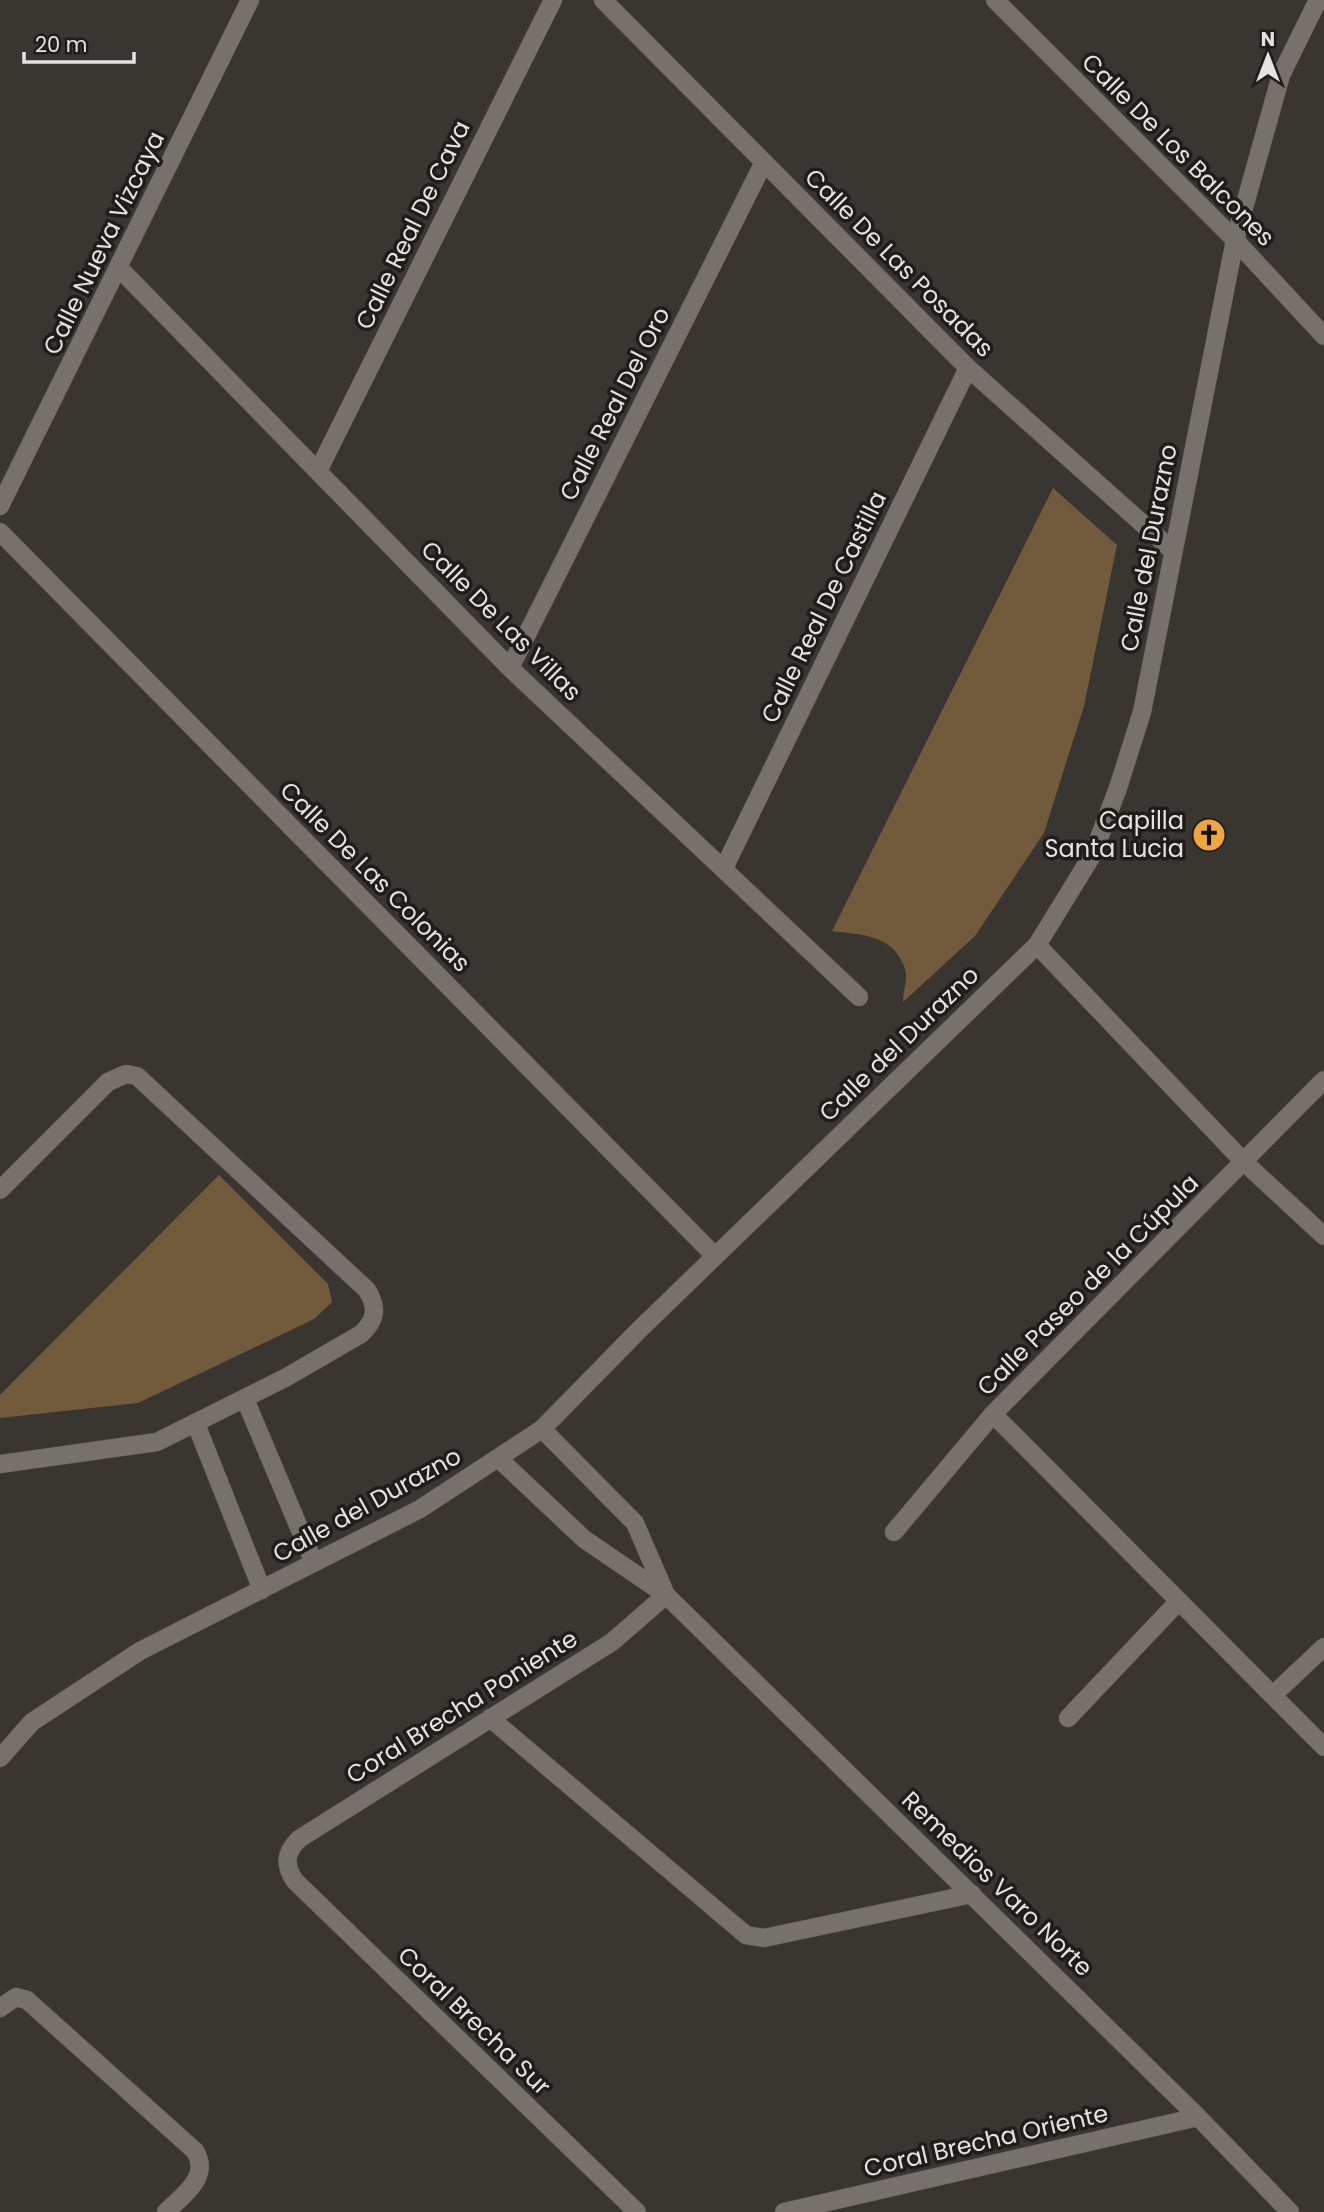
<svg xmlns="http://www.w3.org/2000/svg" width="1324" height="2212" font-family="Poppins,sans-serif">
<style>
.park{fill:#725a3d}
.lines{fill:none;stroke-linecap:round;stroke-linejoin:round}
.minor-casing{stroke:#575350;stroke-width:19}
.minor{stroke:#76716b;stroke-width:18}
.labels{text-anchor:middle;stroke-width:7;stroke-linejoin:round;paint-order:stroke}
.street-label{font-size:24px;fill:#e5e2df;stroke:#1f1d1a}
.poi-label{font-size:24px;fill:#e5e2df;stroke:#1f1d1a;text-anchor:end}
</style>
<rect width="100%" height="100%" fill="#393530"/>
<path class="park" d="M1053 488 1117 545 1084 706 1044 833 975 936 903 1002C903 993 908 978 905 969 894 934 861 935 832 931Z
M219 1175 328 1284 332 1302 314 1319 138 1403 0 1418V1395Z"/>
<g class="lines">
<defs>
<path id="minor" d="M603 0 968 368 1172 550
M995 0 1235 240 1324 336
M120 269 510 668 859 997
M318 471 553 0
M0 506 250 0
M0 532 715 1256
M510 668 764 162
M724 868 968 368
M1037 945 1244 1162 1324 1236
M0 1190 108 1082 126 1074 137 1076 367 1290C378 1308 376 1320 361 1334L285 1378 157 1442 0 1464
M245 1399 314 1563
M993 1414 1324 1747
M196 1424 262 1590
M542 1429 635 1523 666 1595
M499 1459 584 1539 666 1595 1198 2117 1290 2212
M894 1532 993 1414 1324 1080
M1273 1695 1324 1647
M490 1718 746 1935 764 1938 972 1894
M1068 1718 1178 1602
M0 1758 32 1722 140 1651 420 1509 542 1429 639 1330 1037 945 1093 854 1118 788 1142 712 1235 240 1281 75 1318 0
M0 2008 16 1997 27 2000 195 2151C211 2177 183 2195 166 2212
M637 2212 295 1881C284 1865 285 1853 299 1839L612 1642 666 1595
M784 2212 1198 2117"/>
</defs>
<use href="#minor" class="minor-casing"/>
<use href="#minor" class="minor"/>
</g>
<defs>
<symbol id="church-disc" viewBox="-11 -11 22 22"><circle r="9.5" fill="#f0a63f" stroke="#1f1d1a"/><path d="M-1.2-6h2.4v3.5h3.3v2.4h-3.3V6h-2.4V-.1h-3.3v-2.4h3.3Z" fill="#111"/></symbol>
</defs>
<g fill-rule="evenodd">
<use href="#church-disc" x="1190" y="816" width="38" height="38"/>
</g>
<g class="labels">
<g class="street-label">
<text transform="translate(1178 150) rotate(45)" y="8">Calle De Los Balcones</text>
<text transform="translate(413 225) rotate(-64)" y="8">Calle Real De Cava</text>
<text transform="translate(104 243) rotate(-64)" y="8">Calle Nueva Vizcaya</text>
<text transform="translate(899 263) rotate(45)" y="8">Calle De Las Posadas</text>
<text transform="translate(615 404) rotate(-63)" y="8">Calle Real Del Oro</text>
<text transform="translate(1149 548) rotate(-79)" y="8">Calle del Durazno</text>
<text transform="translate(824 607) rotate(-64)" y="8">Calle Real De Castilla</text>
<text transform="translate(501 621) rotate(45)" y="8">Calle De Las Villas</text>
<text transform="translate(375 877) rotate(45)" y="8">Calle De Las Colonias</text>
<text transform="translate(899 1044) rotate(-44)" y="8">Calle del Durazno</text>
<text transform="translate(1088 1285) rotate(-45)" y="8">Calle Paseo de la Cúpula</text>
<text transform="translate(367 1505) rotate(-29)" y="8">Calle del Durazno</text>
<text transform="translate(462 1707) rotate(-32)" y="8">Coral Brecha Poniente</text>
<text transform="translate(997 1884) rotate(44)" y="8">Remedios Varo Norte</text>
<text transform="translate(474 2021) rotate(44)" y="8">Coral Brecha Sur</text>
<text transform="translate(986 2141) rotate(-13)" y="8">Coral Brecha Oriente</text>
</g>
<g class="poi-label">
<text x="1184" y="829">Capilla<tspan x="1184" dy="28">Santa Lucia</tspan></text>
</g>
</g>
<g transform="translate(1268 56)" stroke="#1f1d1a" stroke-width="5" paint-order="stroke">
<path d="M0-5L12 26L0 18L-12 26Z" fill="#e5e2df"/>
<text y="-10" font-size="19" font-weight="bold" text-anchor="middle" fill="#e5e2df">N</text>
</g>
<path d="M24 52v10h110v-10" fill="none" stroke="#e5e2df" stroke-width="3.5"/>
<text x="35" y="52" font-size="21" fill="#e5e2df" stroke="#1f1d1a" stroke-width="5" paint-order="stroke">20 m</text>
</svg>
